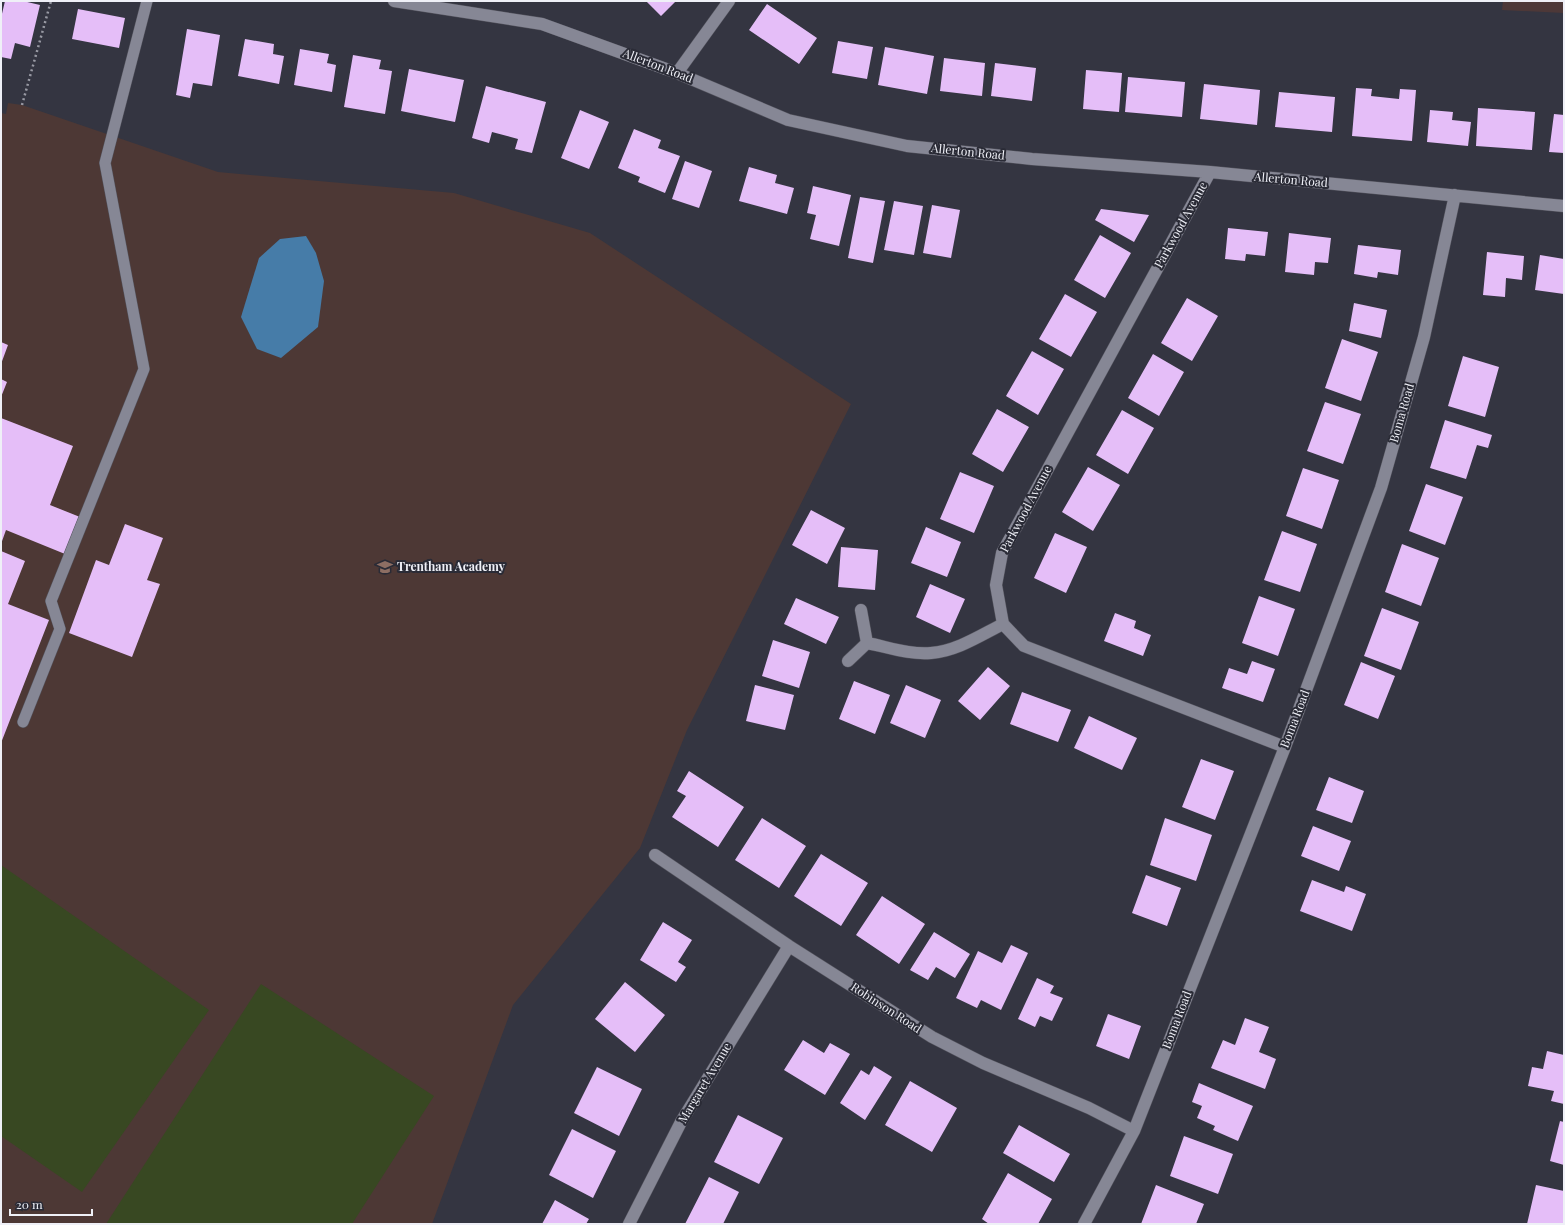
<svg xmlns="http://www.w3.org/2000/svg" width="1565" height="1225" font-family="'Playfair Display',serif">
<style>
.commercial{fill:#4d3838}
.education{fill:#4d3835}
.green{fill:#384822}
.water{fill:#467ca8}
.building{fill:#e5bef8}
.lines{fill:none;stroke-linecap:round;stroke-linejoin:round}
.lane-casing{stroke:#53535d;stroke-width:12}
.street-casing{stroke:#53535d;stroke-width:13}
.path{stroke:#999aa4;stroke-width:2.5;stroke-dasharray:2 3;stroke-linecap:butt}
.lane{stroke:#868795;stroke-width:11}
.street{stroke:#868795;stroke-width:12}
.labels{text-anchor:middle;stroke-width:4;stroke-linejoin:round;paint-order:stroke}
.street-label{font-size:12px;fill:#eff0f7;stroke:#2a2b36}
.poi-label{font-size:12px;font-weight:bold;fill:#eff0f7;stroke:#2a2b36;text-anchor:start}
</style>
<rect width="100%" height="100%" fill="#343541"/>
<path class="commercial" d="M1503 1H1564V13L1502 10Z"/>
<path class="education" d="M8 103 22 105 218 172 454 193 590 233 851 404 687 730 640 848 513 1005 432 1224H1V113L6 114Z"/>
<path class="green" d="M1 865 209 1010 82 1192 1 1136Z
M261 984 434 1096 352 1224H106Z"/>
<path class="water" d="M306 236 316 253 324 281 318 327 281 358 257 349 241 317 259 258 280 239Z"/>
<path class="building" d="M5 1H23L40 5 30 47 15 43 11 59 1 57V18Z
M646 1H676L661 16Z
M767 4 817 38 799 64 749 30Z
M78 9 125 18 119 48 72 39Z
M187 29 220 35 212 86 193 83 190 98 176 95Z
M245 39 274 44 273 54 284 56 279 84 238 76Z
M838 41 873 47 867 79 832 73Z
M885 47 934 56 927 94 878 85Z
M300 49 329 54 327 63 336 65 332 92 294 85Z
M353 55 381 60 379 69 392 71 385 114 344 107Z
M944 58 985 63 982 96 940 91Z
M995 63 1036 68 1032 101 991 96Z
M409 69 464 80 455 122 401 111Z
M1086 70 1122 73 1119 112 1083 109Z
M1128 77 1185 82 1182 117 1125 112Z
M1204 84 1260 90 1257 125 1200 119Z
M486 86 546 102 532 153 515 149 518 139 492 132 489 143 472 138Z
M1356 88 1372 89 1371 96 1399 99 1400 89 1416 90 1412 141 1352 136Z
M1279 92 1335 97 1332 132 1275 127Z
M1478 108 1535 112 1532 150 1476 146Z
M580 110 609 122 589 169 561 158Z
M1430 110 1453 112 1452 120 1471 122 1468 146 1427 142Z
M1554 114 1564 115V153L1549 152Z
M634 129 661 140 658 148 680 156 665 193 638 182 640 177 618 168Z
M685 161 712 171 699 208 672 199Z
M749 167 777 175 775 183 794 188 787 214 739 201Z
M813 186 851 195 839 246 810 239 816 215 807 213Z
M860 197 885 201 873 263 848 258Z
M894 201 923 206 914 255 884 250Z
M932 205 960 210 951 258 923 253Z
M1101 209 1149 215 1134 242 1095 220Z
M1228 228 1268 232 1265 256 1246 254 1245 261 1225 259Z
M1289 233 1331 238 1328 263 1315 262 1314 275 1285 272Z
M1100 235 1131 253 1105 298 1074 280Z
M1358 245 1401 250 1398 275 1378 272 1377 278 1354 274Z
M1487 252 1524 256 1522 280 1506 278 1505 297 1483 295Z
M1540 255 1564 259V294L1535 290Z
M1065 294 1097 312 1071 357 1039 339Z
M1187 298 1218 316 1192 361 1161 343Z
M1354 303 1387 310 1381 338 1349 331Z
M1342 339 1378 352 1361 401 1325 388Z
M1 342 8 345 1 364Z
M1032 351 1064 369 1038 415 1006 396Z
M1153 354 1184 372 1159 416 1128 398Z
M1463 356 1499 367 1485 417 1448 406Z
M1 379 7 382 1 397Z
M1325 402 1361 414 1343 464 1307 451Z
M997 409 1029 427 1003 472 972 454Z
M1122 410 1154 428 1128 474 1096 455Z
M1 418 73 446 50 505 80 517 65 554 6 530 1 544Z
M1445 420 1492 435 1488 448 1477 445 1466 479 1430 468Z
M1088 467 1120 485 1093 531 1062 512Z
M1303 468 1339 480 1322 529 1286 516Z
M960 472 994 486 974 533 940 519Z
M1426 484 1463 497 1445 545 1409 531Z
M811 510 845 528 827 564 792 545Z
M125 524 163 538 147 580 160 584 132 657 69 633 96 560 109 565Z
M926 527 961 542 947 577 911 563Z
M1282 531 1317 544 1300 592 1264 580Z
M1055 533 1087 547 1066 593 1034 578Z
M1402 544 1439 558 1421 606 1385 592Z
M841 547 878 550 875 590 838 587Z
M1 551 25 561 8 604 49 620 1 743Z
M930 584 965 599 950 633 916 617Z
M1259 596 1295 609 1278 656 1242 643Z
M796 598 839 617 826 644 784 624Z
M1382 608 1419 622 1401 670 1364 656Z
M1115 613 1136 621 1134 628 1151 635 1143 656 1104 641Z
M773 640 810 652 799 688 762 676Z
M1252 661 1275 669 1263 702 1222 688 1229 668 1247 674Z
M1361 662 1395 676 1378 719 1344 705Z
M988 667 1010 686 980 720 958 701Z
M854 681 890 695 875 734 839 719Z
M755 685 794 695 785 730 746 721Z
M906 685 941 700 925 738 890 723Z
M1022 692 1071 710 1058 742 1010 724Z
M1089 716 1137 738 1122 770 1074 748Z
M1201 759 1234 771 1215 820 1182 807Z
M689 771 744 807 718 847 672 817 686 796 677 791Z
M1329 777 1364 791 1352 823 1316 810Z
M762 818 806 846 779 888 735 860Z
M1165 818 1212 835 1196 881 1150 865Z
M1313 826 1351 841 1339 871 1301 856Z
M821 854 868 883 841 926 794 896Z
M1146 875 1181 888 1167 926 1132 913Z
M1312 880 1344 892 1346 886 1366 894 1352 931 1300 911Z
M882 896 925 924 899 964 856 935Z
M663 922 692 940 678 962 686 967 676 982 640 960Z
M934 932 970 954 955 978 936 967 928 980 910 970Z
M1011 945 1028 953 1001 1010 981 1000 977 1008 956 998 978 951 1002 963Z
M1037 978 1054 986 1050 993 1063 998 1052 1021 1040 1016 1035 1027 1018 1019Z
M625 982 665 1015 635 1052 595 1019Z
M1108 1014 1141 1026 1129 1059 1096 1046Z
M1245 1018 1269 1027 1259 1052 1276 1059 1265 1089 1211 1068 1223 1040 1235 1045Z
M803 1040 824 1053 830 1043 850 1054 825 1095 784 1070Z
M1547 1051 1564 1055V1104L1551 1101 1554 1091 1528 1086 1532 1067 1543 1069Z
M874 1066 892 1077 865 1120 840 1103 861 1070 869 1075Z
M597 1067 642 1089 619 1136 574 1113Z
M910 1081 957 1108 932 1152 885 1125Z
M1199 1083 1253 1106 1238 1141 1213 1130 1215 1126 1197 1118 1202 1106 1192 1102Z
M738 1115 783 1138 759 1184 714 1162Z
M1560 1121 1564 1122V1165L1550 1161Z
M1019 1125 1070 1154 1054 1182 1003 1153Z
M572 1129 616 1151 593 1198 549 1175Z
M1184 1136 1233 1154 1218 1194 1170 1176Z
M1008 1173 1052 1199 1038 1224H989L982 1219Z
M709 1177 739 1192 723 1224H685Z
M1156 1185 1204 1204 1196 1224H1141Z
M1536 1185 1564 1191V1224H1527Z
M555 1200 589 1219 586 1224H542Z"/>
<g class="lines">
<defs>
<path id="lane" d="M23 722 60 629 51 601 144 369 105 163 147 1"/>
<path id="street" d="M394 1 542 24 677 73 788 120 907 146 1032 159 1210 172 1564 206
M677 73 729 1
M1210 172 1002 553 996 585 1003 624 1024 646 1285 747
M861 610 867 643C888 647 910 655 931 653 957 651 981 635 1003 624
M848 661 867 643
M655 855 789 946 932 1037 983 1063 1089 1108 1134 1131
M629 1224 681 1122 789 946
M1084 1224 1134 1131 1285 747 1381 488 1424 337 1455 195"/>
</defs>
<use href="#lane" class="lane-casing"/>
<use href="#street" class="street-casing"/>
<path class="path" d="M22 105 51 1"/>
<use href="#lane" class="lane"/>
<use href="#street" class="street"/>
</g>
<defs>
<symbol id="school-bare" viewBox="-9 -9 18 18"><path d="M0-5L7-2L0 1L-7-2ZM-4 1L0 2.5L4 1V4Q0 6-4 4Z" fill="#8d6e63" stroke="#2a2b36" stroke-width="2.5" paint-order="stroke"/></symbol>
</defs>
<g fill-rule="evenodd">
<use href="#school-bare" x="374" y="556" width="22" height="22"/>
</g>
<g class="labels">
<g class="street-label">
<text transform="translate(658 66) rotate(21)" y="4">Allerton Road</text>
<text transform="translate(968 152) rotate(6)" y="4">Allerton Road</text>
<text transform="translate(1291 180) rotate(5)" y="4">Allerton Road</text>
<text transform="translate(1181 225) rotate(-61)" y="4">Parkwood Avenue</text>
<text transform="translate(1402 413) rotate(-74)" y="4">Boma Road</text>
<text transform="translate(1026 509) rotate(-62)" y="4">Parkwood Avenue</text>
<text transform="translate(1295 719) rotate(-69)" y="4">Boma Road</text>
<text transform="translate(886 1008) rotate(33)" y="4">Robinson Road</text>
<text transform="translate(1177 1020) rotate(-69)" y="4">Boma Road</text>
<text transform="translate(705 1083) rotate(-59)" y="4">Margaret Avenue</text>
</g>
<g class="poi-label">
<text x="397" y="571">Trentham Academy</text>
</g>
</g>
<rect width="1565" height="1225" fill="none" stroke="#eff0f7" stroke-width="4"/>
<path d="M10 1209v6h82v-6" fill="none" stroke="#eff0f7" stroke-width="2"/>
<text x="16" y="1209" font-size="12" fill="#eff0f7" stroke="#2a2b36" stroke-width="3" paint-order="stroke">20 m</text>
</svg>
